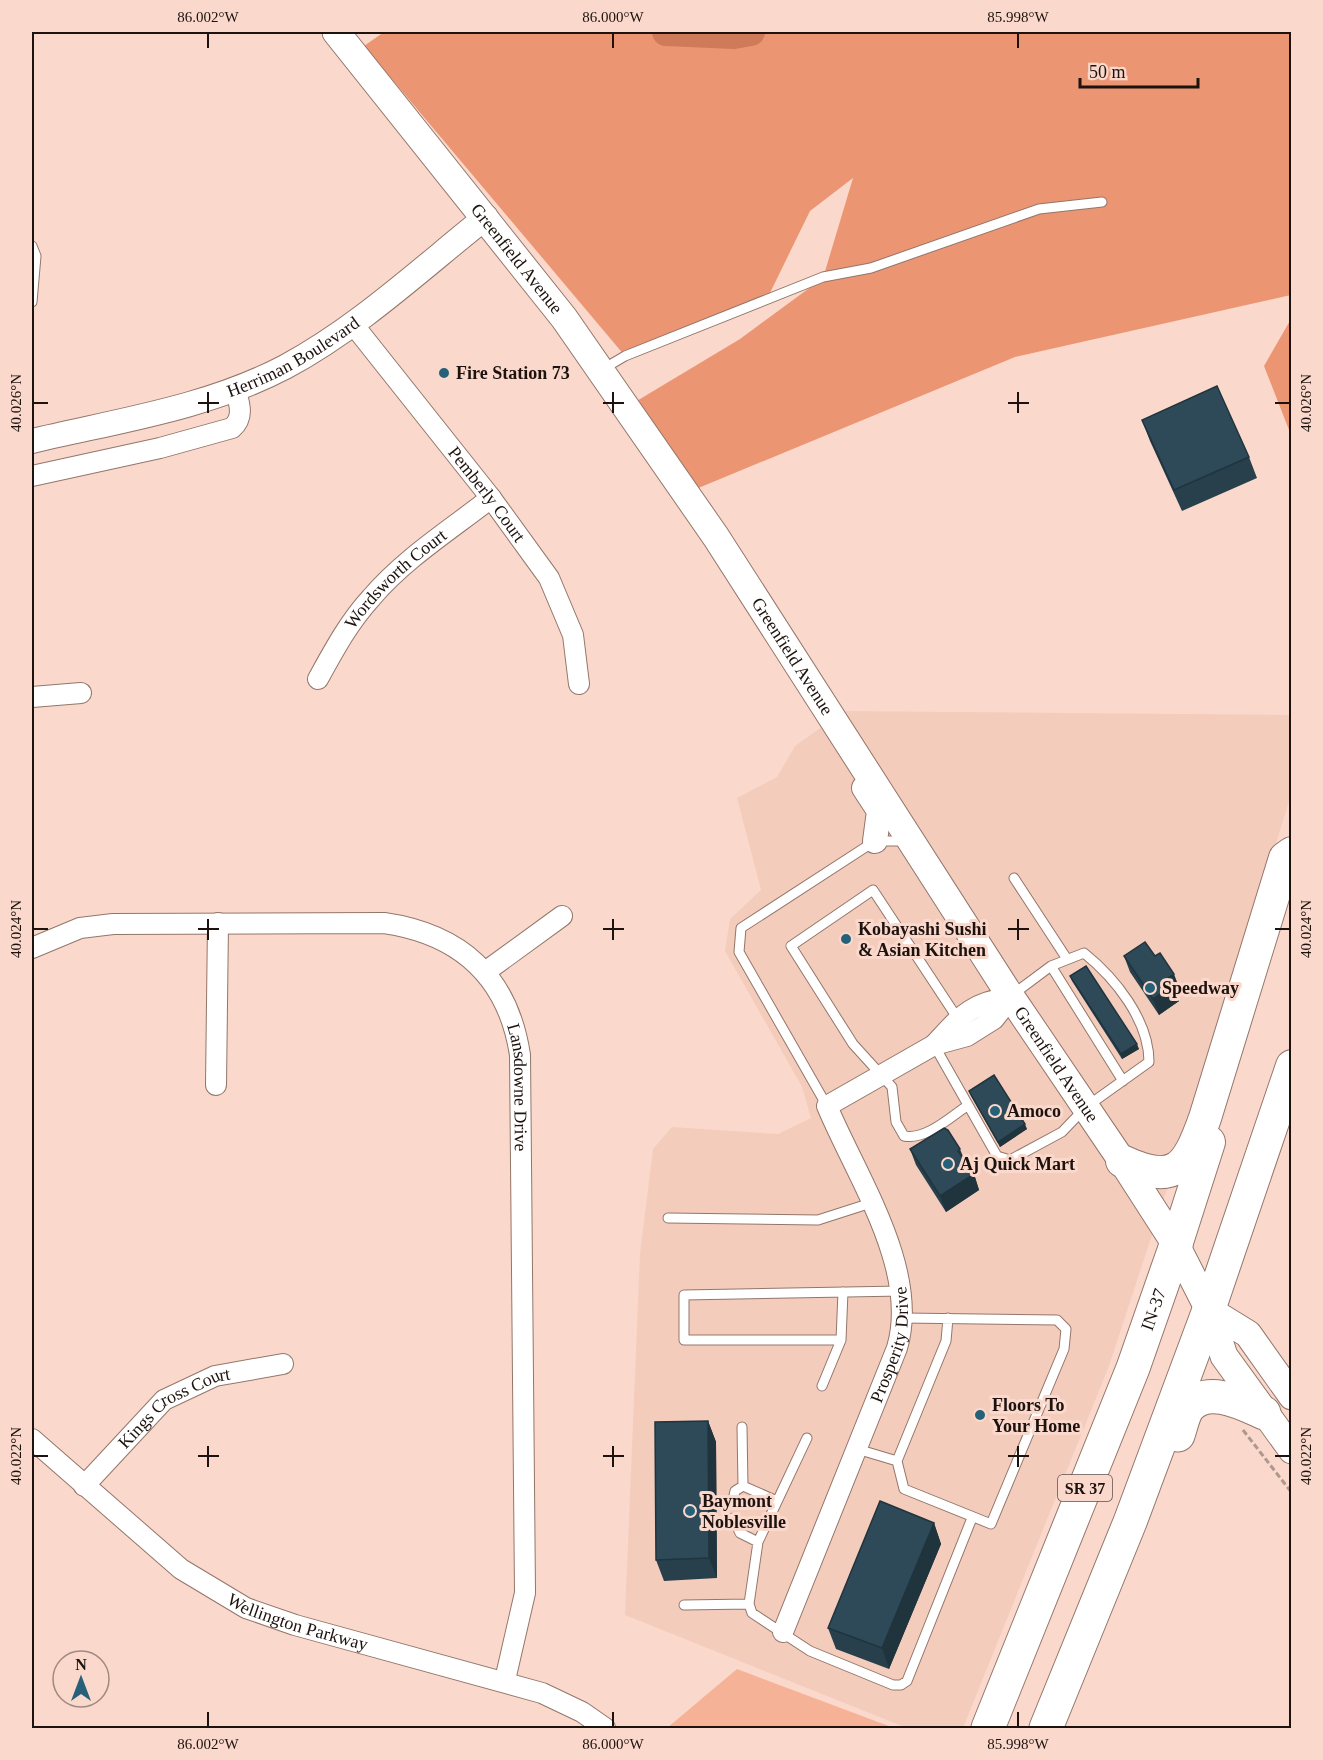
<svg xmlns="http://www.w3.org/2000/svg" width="1323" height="1760" font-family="'Times New Roman',serif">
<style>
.built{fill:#f4ccbc}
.green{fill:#f6b297}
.forest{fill:#ec9573}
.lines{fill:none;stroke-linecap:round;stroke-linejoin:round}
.river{stroke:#cf7b5a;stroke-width:28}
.service-casing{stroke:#93766a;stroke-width:11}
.minor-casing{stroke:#93766a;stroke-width:22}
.tertiary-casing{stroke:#93766a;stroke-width:26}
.secondary-casing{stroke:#93766a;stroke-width:29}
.trunk-casing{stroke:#93766a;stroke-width:34}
.motorway-casing{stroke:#93766a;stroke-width:35}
.path{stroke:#b0978d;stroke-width:3;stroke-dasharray:6 3;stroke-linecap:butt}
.service{stroke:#fff;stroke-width:9}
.minor{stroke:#fff;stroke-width:20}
.tertiary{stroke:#fff;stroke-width:24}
.secondary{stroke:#fff;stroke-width:27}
.trunk{stroke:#fff;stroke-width:32}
.motorway{stroke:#fff;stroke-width:33}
.wall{fill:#28404c}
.shaded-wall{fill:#20343e}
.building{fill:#2e4a58;stroke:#20343e;stroke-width:1.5}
.ticks{fill:none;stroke:#1d120e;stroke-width:2}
.poi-dot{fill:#266179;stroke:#fad9cc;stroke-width:2}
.labels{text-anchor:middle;stroke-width:6;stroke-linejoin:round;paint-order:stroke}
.shield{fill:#fad9cc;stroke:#5f4e47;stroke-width:1.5}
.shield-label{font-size:16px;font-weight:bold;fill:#1d120e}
.street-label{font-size:18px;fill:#1d120e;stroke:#fad9cc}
.poi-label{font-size:18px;font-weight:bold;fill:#1d120e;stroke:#fad9cc;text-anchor:start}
.neatline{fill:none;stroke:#1d120e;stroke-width:2}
.ticks-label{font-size:15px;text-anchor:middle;fill:#1d120e}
</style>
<rect width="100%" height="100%" fill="#fad9cc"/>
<path class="built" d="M844 711 1291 715V795L1198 1095 1109 1366 963 1728H907L625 1615 640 1253 653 1149 672 1127 778 1134 811 1118 802 1087 725 951 730 919 761 890 737 798 777 777 795 746Z"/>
<path class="green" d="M737 1669 894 1728H667Z"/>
<path class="forest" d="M384 32H1291V295L1015 357 696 489 635 402 740 339 823 278 853 178 810 211 767 299 625 356 364 46Z
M1291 319V435L1264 366Z"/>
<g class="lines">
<path class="river" d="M666 32 734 35 751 32"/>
<defs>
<path id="service" d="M32 246 36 256 32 302
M603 369 625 356 823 277 871 268 1039 209 1102 202
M1014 878 1067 959
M1051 966 1123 1081
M958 1019 873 890 791 946 853 1044 892 1087 896 1122 904 1136C926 1140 949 1118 967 1106
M934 1045 997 1156 1010 1160 1062 1132 1086 1107 1149 1062C1149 1020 1115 978 1084 953L1051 966 1012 995
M827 1106 739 952 741 928 875 841H907
M668 1218 818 1220 871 1203
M843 1292 841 1340H684V1295L902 1291
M822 1386 841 1340
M742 1427 743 1486
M807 1438 758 1542 749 1604 752 1613 810 1651 893 1685H901L907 1681 972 1518
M857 1449 897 1461 904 1489 991 1524 1064 1349 1066 1329 1057 1320 903 1318
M897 1461 946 1341 948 1318
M733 1500 735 1491 743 1486 777 1501
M733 1518 740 1533 758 1542
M684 1605 749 1604"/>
<g id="minor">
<path id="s1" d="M352 323 491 498 549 578 573 635 579 684"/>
<path d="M32 476 160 448 232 428C245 417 239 402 235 388"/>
<path id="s2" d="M318 679C334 650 349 622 371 598 404 559 450 530 491 498"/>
<path d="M32 697 81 693"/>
<path id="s3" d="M32 948 80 928 113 924 384 923C460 934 508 976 520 1055L525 1593 505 1680"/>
<path d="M485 972 562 916"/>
<path d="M934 1045C961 1016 970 1003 1011 997"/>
<path d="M216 1085 218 923"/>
<path id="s4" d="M32 1439 181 1569 246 1608 295 1625 542 1693 582 1712 605 1728"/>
<path id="s5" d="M84 1486 164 1400 215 1376 283 1364"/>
<path id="s6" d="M783 1632 897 1348C920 1270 857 1178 827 1106L934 1045 967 1036 994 1019 1011 997"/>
</g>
<g id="tertiary">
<path id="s7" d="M32 441C116 421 207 408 285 367 358 328 422 268 486 217"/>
<path d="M864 788 879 811 875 841"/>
</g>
<g id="secondary">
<path id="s8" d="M336 32 564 318 716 537 1011 997 1122 1161 1176 1245 1209 1310 1224 1356 1292 1450"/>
<path d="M1209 1310 1248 1334 1292 1396"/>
</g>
<path id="trunk" d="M1122 1161C1176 1186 1187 1168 1205 1118L1285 858 1292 853
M1176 1245 1209 1142
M1209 1310 1292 1066"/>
<g id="motorway">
<path d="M1178 1435C1181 1427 1183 1415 1188 1408 1207 1384 1244 1404 1264 1413"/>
<path id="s9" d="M988 1728 1133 1368 1176 1245"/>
<path d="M1046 1728 1130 1522 1209 1310"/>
</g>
</defs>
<use href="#service" class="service-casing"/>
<use href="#minor" class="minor-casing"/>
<use href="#tertiary" class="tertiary-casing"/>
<use href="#secondary" class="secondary-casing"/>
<use href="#trunk" class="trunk-casing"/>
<use href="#motorway" class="motorway-casing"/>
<path class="path" d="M1243 1430 1292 1493"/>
<use href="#service" class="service"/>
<use href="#minor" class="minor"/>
<use href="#tertiary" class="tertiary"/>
<use href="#secondary" class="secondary"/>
<use href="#trunk" class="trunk"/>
<use href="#motorway" class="motorway"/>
</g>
<path class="wall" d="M1142 420 1249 457 1257 478 1182 511 1150 441Z
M1124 956H1155L1180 990 1176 993 1179 1001 1159 1015 1130 972Z
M1070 976 1139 1049 1122 1059 1072 981Z
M969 1091 1027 1129 1000 1147 971 1096Z
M910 1149H960L964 1159 974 1174 979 1190 946 1212 916 1165Z
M708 1421 716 1442 717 1578 664 1581 656 1560Z
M934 1523 941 1544 889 1669 836 1649 828 1628Z"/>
<path class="shaded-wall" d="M1174 974 1180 990 1176 993 1179 1001 1159 1015 1153 999 1168 978Z
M1137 1044 1139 1049 1122 1059 1121 1054Z
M1025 1124 1027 1129 1000 1147 998 1142Z
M974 1174 979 1190 946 1212 940 1196Z
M708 1421 716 1442 717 1578 709 1558Z
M934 1523 941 1544 889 1669 882 1648Z"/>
<path class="building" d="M1217 386 1249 457 1174 490 1142 420Z
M1145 942 1155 956 1160 953 1174 974 1168 978 1173 985 1153 999 1124 956Z
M1086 966 1137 1044 1121 1054 1070 976Z
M994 1075 1025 1124 998 1142 969 1091Z
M944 1128 948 1130 960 1149 958 1151 974 1174 940 1196 910 1149Z
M708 1421 709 1558 656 1560 655 1422Z
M880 1501 934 1523 882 1648 828 1628Z"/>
<path class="ticks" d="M208 33V48M613 33V48M1018 33V48M208 392V413M613 392V413M1018 392V413M33 403H48M198 403H219M603 403H624M1008 403H1029M1275 403H1290M208 919V940M613 919V940M1018 919V940M33 929H48M198 929H219M603 929H624M1008 929H1029M1275 929H1290M208 1446V1467M613 1446V1467M1018 1446V1467M33 1456H48M198 1456H219M603 1456H624M1008 1456H1029M1275 1456H1290M208 1712V1727M613 1712V1727M1018 1712V1727"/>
<g class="poi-dot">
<circle cx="444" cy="373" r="6"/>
<circle cx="846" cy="939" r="6"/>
<circle cx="1150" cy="988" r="6"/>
<circle cx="995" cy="1111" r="6"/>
<circle cx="948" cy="1164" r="6"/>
<circle cx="980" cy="1415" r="6"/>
<circle cx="690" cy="1511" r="6"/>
</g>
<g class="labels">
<rect class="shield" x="1058" y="1475" width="54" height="26" rx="4.5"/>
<g class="shield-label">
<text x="1085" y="1494">SR 37</text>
</g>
<g class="street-label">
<text dy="6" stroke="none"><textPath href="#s8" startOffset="290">Greenfield Avenue</textPath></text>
<text dy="6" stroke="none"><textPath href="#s7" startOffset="276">Herriman Boulevard</textPath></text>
<text dy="6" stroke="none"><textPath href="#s1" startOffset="218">Pemberly Court</textPath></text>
<text dy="6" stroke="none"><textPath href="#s2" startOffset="128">Wordsworth Court</textPath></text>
<text dy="6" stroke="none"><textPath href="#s8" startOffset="774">Greenfield Avenue</textPath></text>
<text dy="6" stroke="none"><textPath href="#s8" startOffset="1260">Greenfield Avenue</textPath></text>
<text dy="6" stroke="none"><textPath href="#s3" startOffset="594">Lansdowne Drive</textPath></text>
<text dy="6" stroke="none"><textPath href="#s9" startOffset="450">IN-37</textPath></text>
<text dy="6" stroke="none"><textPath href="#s6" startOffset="308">Prosperity Drive</textPath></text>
<text dy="6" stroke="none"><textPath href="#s5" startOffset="122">Kings Cross Court</textPath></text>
<text dy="6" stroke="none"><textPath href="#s4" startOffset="327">Wellington Parkway</textPath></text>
</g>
<g class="poi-label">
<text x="456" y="379">Fire Station 73</text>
<text x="858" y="935">Kobayashi Sushi<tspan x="858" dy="21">&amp; Asian Kitchen</tspan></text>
<text x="1162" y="994">Speedway</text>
<text x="1007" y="1117">Amoco</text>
<text x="960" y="1170">Aj Quick Mart</text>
<text x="992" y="1411">Floors To<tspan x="992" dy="21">Your Home</tspan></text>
<text x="702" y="1507">Baymont<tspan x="702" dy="21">Noblesville</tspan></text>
</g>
</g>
<rect width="1323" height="1760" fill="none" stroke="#fad9cc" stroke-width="66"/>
<g transform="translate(81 1679)"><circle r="28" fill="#fad9cc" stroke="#a28980" stroke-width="1.5"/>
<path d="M0-4.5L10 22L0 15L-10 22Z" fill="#266179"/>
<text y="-9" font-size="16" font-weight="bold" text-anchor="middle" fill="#1d120e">N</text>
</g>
<path d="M1080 78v9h118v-9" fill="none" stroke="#1d120e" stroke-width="3"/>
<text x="1089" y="78" font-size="18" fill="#1d120e" stroke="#fad9cc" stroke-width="4.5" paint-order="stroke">50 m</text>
<rect x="33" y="33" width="1257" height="1694" class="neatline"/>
<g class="ticks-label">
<text x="208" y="22">86.002°W</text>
<text x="613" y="22">86.000°W</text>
<text x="1018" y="22">85.998°W</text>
<text transform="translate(16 403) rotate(-90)" y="5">40.026°N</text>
<text transform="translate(1306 403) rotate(-90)" y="5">40.026°N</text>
<text transform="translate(16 929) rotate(-90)" y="5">40.024°N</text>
<text transform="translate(1306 929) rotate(-90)" y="5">40.024°N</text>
<text transform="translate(16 1456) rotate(-90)" y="5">40.022°N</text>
<text transform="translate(1306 1456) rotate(-90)" y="5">40.022°N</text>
<text x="208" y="1749">86.002°W</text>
<text x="613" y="1749">86.000°W</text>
<text x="1018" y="1749">85.998°W</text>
</g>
</svg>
